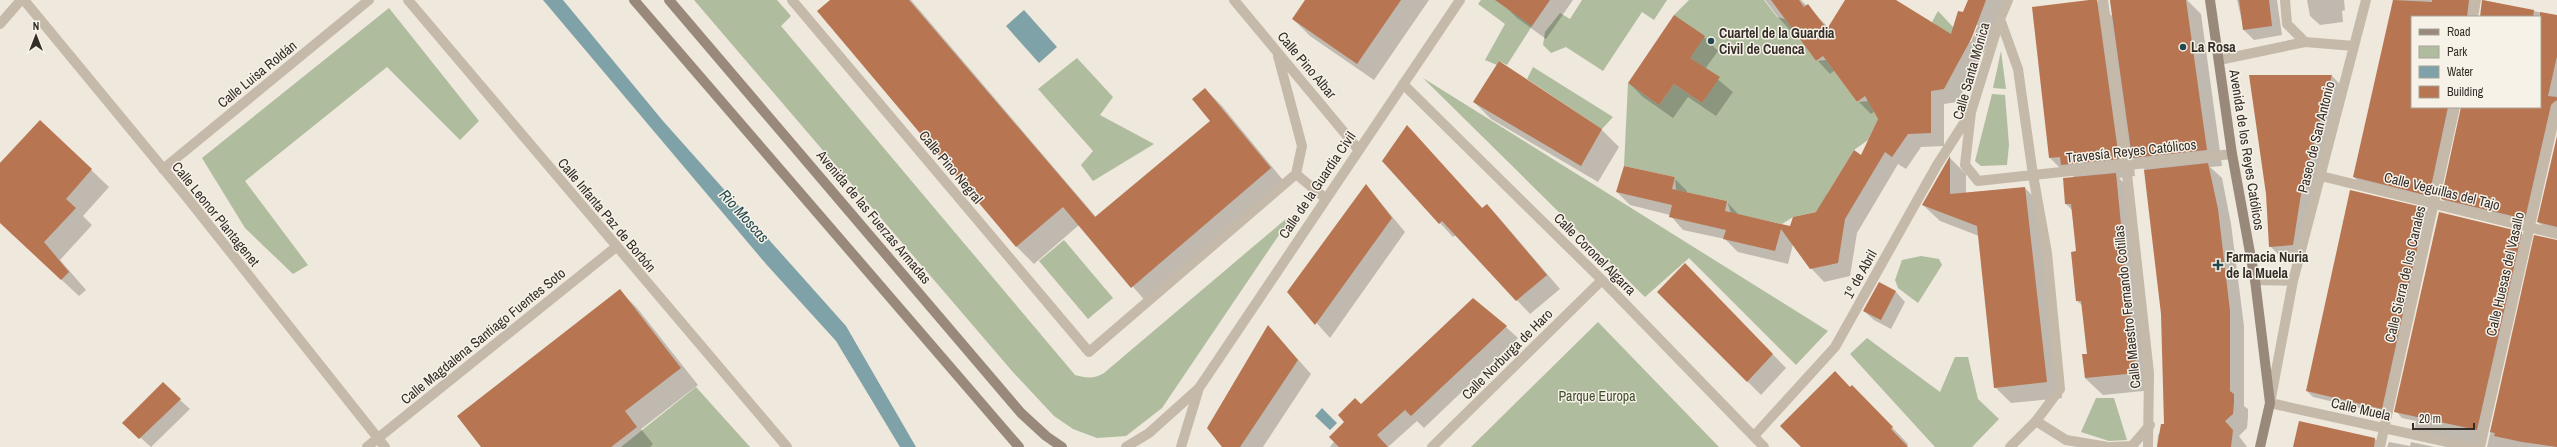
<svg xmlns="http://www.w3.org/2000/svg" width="2557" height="447" font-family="'Archivo Narrow',sans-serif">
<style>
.green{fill:#afbc9e}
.water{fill:#7fa2a8}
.shadow{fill:#0003;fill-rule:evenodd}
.building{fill:#b77552}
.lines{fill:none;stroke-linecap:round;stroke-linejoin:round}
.pedestrian{stroke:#c5b9aa;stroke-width:10}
.minor{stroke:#c5b9aa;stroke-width:10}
.secondary{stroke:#99897b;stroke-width:10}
.poi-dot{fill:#234850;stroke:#f7f2e8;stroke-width:1.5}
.labels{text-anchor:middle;stroke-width:3;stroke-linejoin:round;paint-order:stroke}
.poi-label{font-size:14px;font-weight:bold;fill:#342d28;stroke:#f7f2e8;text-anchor:start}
.street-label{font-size:14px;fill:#342d28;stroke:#f7f2e8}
.park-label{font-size:14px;fill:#404f2f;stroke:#f7f2e8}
.water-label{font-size:15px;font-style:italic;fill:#234850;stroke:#f7f2e8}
</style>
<rect width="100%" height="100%" fill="#efe8dc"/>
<path class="green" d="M694 0H777L791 16 781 26 1075 375C1086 378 1094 379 1104 373L1287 218 1289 220 1162 408 1126 436 1097 438 1073 429 1054 416 1012 371Z
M1481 0H1506L1532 26 1507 65 1499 61 1497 65 1485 60 1505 24 1478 4Z
M1582 0H1667L1654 20 1642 12 1603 71 1566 47 1551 53 1543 45 1545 32 1560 13 1570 19Z
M1689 0H1764L1777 17 1785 19 1816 61 1826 60 1857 102 1868 101 1878 119 1868 140 1854 150 1827 194 1824 210 1793 217 1782 224 1731 213 1727 201 1676 190 1675 177 1624 166 1628 83 1659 105 1674 84 1702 103 1719 77 1690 58 1674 15Z
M389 8 479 121 460 140 387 67 245 181 308 265 293 274 245 228 202 158Z
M1938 11 1953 27 1971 39 1958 62 1936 25 1932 22Z
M2001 51 2006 89 1993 88Z
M1077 58 1113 97 1100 115 1154 144 1093 181 1081 165 1093 151 1038 89Z
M1533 67 1613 117 1602 129 1527 79Z
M1423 78 1828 331 1796 365 1689 258 1645 297Z
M1992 94 2005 95 2009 145 2007 165 1981 166 1975 161Z
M1064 240 1113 298 1088 319 1039 261Z
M1921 256 1939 259 1942 265 1918 303 1898 288 1895 280 1902 260Z
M1598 322 1719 447H1471Z
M1867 338 1940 392 1955 357H1968L1978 399 1999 419 1972 447H1935L1850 354Z
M696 387 750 447H621Z
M2096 398H2114L2127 440 2109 441 2081 432Z"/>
<path class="water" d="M543 0H563L663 121 846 326 916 447H900L836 341 766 264Z
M1024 10 1057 47 1039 63 1006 26Z
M1322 408 1337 423 1330 430 1315 416Z"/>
<path class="shadow" d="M832 0H911L1096 217 1211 121 1205 89 1222 106 1287 185 1148 304 1079 225 1034 264 1017 247 819 11Z
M1306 0H1429L1374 80 1310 36 1293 19Z
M1507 0H1573L1546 39 1517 18 1504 5Z
M1765 0H1801L1829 28 1846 0H1894L1951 35 1969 0H2005L1985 50 1957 102 1944 104V146L1921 147 1906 169 1898 164 1857 233 1850 276 1824 282 1811 268 1793 244 1788 264 1738 252 1725 239 1683 230 1670 215 1630 205 1617 192 1674 178 1687 191V194L1727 202 1740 216 1791 227 1816 213 1862 156 1879 119 1875 111 1871 114 1858 101 1835 70 1830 74 1817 60 1793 28 1790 30 1777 16ZM1976 25H1978L1971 42 1969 41Z
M2096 0 2112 16 2110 0H2187L2201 14 2222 166 2210 167 2222 178 2231 224 2244 326V406L2248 409V417L2247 428 2239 436 2247 447H2157L2158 435 2165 425 2162 314 2145 170 2133 158 2135 176 2119 178 2132 191 2153 390 2103 395 2085 378 2088 354 2083 306 2077 301V252L2072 210 2066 204 2075 178 2071 174 2067 175 2050 158Z
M2237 0H2277L2282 35 2254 40 2244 30Z
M2307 0H2344L2345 10 2342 11 2343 22 2320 25 2310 16Z
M2394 0H2474V17H2412V107H2459L2435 201 2360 183 2354 177Z
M2483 0 2557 16V110L2531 225 2449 205 2442 199 2462 107H2540V17H2481Z
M1704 37 1718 51 1705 69 1733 92 1716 116 1688 97 1673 118 1643 97 1629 83Z
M1500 62 1602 130 1619 147 1598 182 1491 119 1474 102Z
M2332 76 2344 88 2304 257 2283 259 2270 246Z
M40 121 109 187 83 216 92 225 60 260 86 290 79 296 0 222V163Z
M1408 127 1483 209 1487 205 1500 219 1560 289 1530 314 1456 235 1453 237 1440 223Z
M2557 140V231L2545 228 2538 222Z
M1950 158 1966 174V193L2025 188 2041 204 2062 398 2011 403 1995 387 1979 236 1940 221 1923 205Z
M1366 185 1405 232 1330 338 1289 292Z
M2425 209 2432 216 2388 415 2313 397 2307 391Z
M2521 233 2528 240 2476 447 2421 434 2415 428 2416 421 2402 418 2396 411Z
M2535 236 2557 241V447H2487Z
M1698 278 1786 368 1761 395 1658 292Z
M1879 283 1896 292 1905 302 1891 329 1874 320 1864 311Z
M620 291 637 308 698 385 641 429 653 444 650 447H482Z
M1269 327 1311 374 1263 447H1223Z
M1506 327 1518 338 1424 428 1417 421 1388 447H1330L1361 405Z
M1851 388 1868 402 1908 444 1907 447H1802Z
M180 400 190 409 151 447 124 423Z
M2375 439 2381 447H2294Z
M2389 442 2410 446 2411 442 2435 447H2387Z"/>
<path class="building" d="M830 0H909L1095 217 1210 121 1192 99 1205 88 1271 168 1131 288 1063 207 1016 247 817 11Z
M1305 0H1401L1357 64 1292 19Z
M1495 0H1550L1532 26Z
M1771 0H1799L1804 7 1808 4 1827 29 1845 0H1896L1951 34 1958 11 1963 12 1968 0H1986L1972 37 1944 89 1931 91V133L1908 134 1892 157 1885 152 1845 219 1838 263 1810 269 1781 229 1775 251 1723 239 1726 230 1669 217 1672 205 1616 192 1624 166 1675 177 1672 189 1727 201 1725 211 1790 226 1793 217 1816 212 1854 150 1861 155 1878 119 1865 96 1857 102 1823 56 1816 61Z
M2089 0H2097L2119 159 2061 165 2060 157 2049 158 2032 7Z
M2110 0H2186L2207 150 2132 158Z
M2239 0H2269L2272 26 2243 30Z
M2393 0 2432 2V0H2469L2467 17H2412V107H2448L2429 196 2353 177Z
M2482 0 2534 10 2533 17H2480Z
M2540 12 2557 15V56L2548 96 2557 97V100L2551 105 2525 219 2441 199 2461 107H2540Z
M1674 15 1705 36 1690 58 1720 77 1702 103 1674 84 1659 105 1628 83Z
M1499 61 1602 129 1581 166 1473 102Z
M2249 75H2332L2301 194 2293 245 2269 247 2266 194Z
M40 120 92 169 66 199 76 208 44 242 69 272 61 280 0 223V163Z
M1407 125 1482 208 1487 204 1547 275 1516 301 1442 221 1439 224 1382 161Z
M2557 136V227L2537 222Z
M1950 156V194L2025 187 2047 382 1994 388 1977 226 1922 205Z
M2208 163 2218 209 2230 311V391L2234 394V402L2233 414 2225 421 2233 430 2231 447H2157L2161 424H2164L2161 314 2144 170Z
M2116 173 2125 266 2120 267 2124 305H2129L2137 373 2085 378 2082 354H2087L2081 301H2076L2071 252 2076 251 2071 204H2065L2063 178Z
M1366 184 1392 218 1315 325 1287 292Z
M2350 190 2426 208 2382 409 2306 391Z
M2439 212 2522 232 2477 430 2394 412Z
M2534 235 2557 240V447L2522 442 2494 436 2495 433 2490 432Z
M1685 263 1773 354 1747 382 1657 292Z
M1879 282 1896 291 1881 320 1863 311Z
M620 289 681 368 625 411 637 427 611 447H481L457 416Z
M1473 298 1507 326 1411 416 1405 410 1377 435 1388 447H1339L1329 437 1344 422 1338 415 1355 398 1361 404Z
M1268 325 1298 360 1240 447H1222L1207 428Z
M1835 371 1850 387 1852 385 1893 427 1891 429 1908 447H1801L1780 426Z
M163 382 181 399 139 439 122 423Z
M2299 421 2375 438 2374 447H2293Z"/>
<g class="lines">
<path class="pedestrian" d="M2103 0 2126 165 2149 373 2148 447
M2219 60 2305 42
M163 169 369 0
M2036 421 2066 440 2108 447
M2111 447 2132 446 2150 425"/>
<path class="minor" d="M24 0 185 195 385 447
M408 0 787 447
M792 0 1089 352 1296 174
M1234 0 1358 149
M2285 0 2287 24 2305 42 2354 46
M2366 0 2293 281 2270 403 2470 447
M2473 17 2476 0
M2000 19 2018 69 2033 175 1978 181 1965 165 1971 112Z
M2000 19 2008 0
M0 24 21 0
M1278 56 1302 146 1296 174
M1403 84 1602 280 1764 447
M1296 174 1325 198
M2321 176 2557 234
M2255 280 2293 281
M1754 436 1835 347 1937 165 1971 112
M367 447 616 247
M1126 447 1149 433 1198 389
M1181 447 1199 388 1460 0
M1432 447 1602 280
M2010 447 2036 421 2060 389 2047 253 2033 175 2232 154
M2380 447 2455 107
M2480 447 2557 106"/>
<path class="secondary" d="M634 0 1019 447
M669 0 1021 413 1046 436 1062 447
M2210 0 2232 154 2255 280 2270 403 2260 447"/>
</g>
<g class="poi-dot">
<circle cx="1711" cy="41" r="4"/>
<circle cx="2183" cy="47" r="4"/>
<path d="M2216 259h4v4h4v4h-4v4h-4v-4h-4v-4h4z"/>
</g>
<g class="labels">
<g class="poi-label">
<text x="1719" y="38">Cuartel de la Guardia<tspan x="1719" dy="16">Civil de Cuenca</tspan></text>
<text x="2191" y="52">La Rosa</text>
<text x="2226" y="262">Farmacia Nuria<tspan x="2226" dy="16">de la Muela</tspan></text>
</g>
<g class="street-label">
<text transform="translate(1307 65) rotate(50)" y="5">Calle Pino Albar</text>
<text transform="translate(1971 71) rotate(-74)" y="5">Calle Santa Mónica</text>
<text transform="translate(257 74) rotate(-39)" y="5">Calle Luisa Roldán</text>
<text transform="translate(2316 137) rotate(-76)" y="5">Paseo de San Antonio</text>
<text transform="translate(2247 150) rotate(81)" y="5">Avenida de los Reyes Católicos</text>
<text transform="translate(2131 151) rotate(-6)" y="5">Travesía Reyes Católicos</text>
<text transform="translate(951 167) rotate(50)" y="5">Calle Pino Negral</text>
<text transform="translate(1317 185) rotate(-56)" y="5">Calle de la Guardia Civil</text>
<text transform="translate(2442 191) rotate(14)" y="5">Calle Veguillas del Tajo</text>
<text transform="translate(216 214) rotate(51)" y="5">Calle Leonor Plantagenet</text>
<text transform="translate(607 215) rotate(50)" y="5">Calle Infanta Paz de Borbón</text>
<text transform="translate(874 217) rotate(50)" y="5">Avenida de las Fuerzas Armadas</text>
<text transform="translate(1595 254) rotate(45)" y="5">Calle Coronel Algarra</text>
<text transform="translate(1860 274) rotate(-61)" y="5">1º de Abril</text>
<text transform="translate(2405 274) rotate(-77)" y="5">Calle Sierra de los Canales</text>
<text transform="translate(2505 274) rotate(-77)" y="5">Calle Huesas del Vasallo</text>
<text transform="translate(2127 307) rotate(-96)" y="5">Calle Maestro Fernando Cotillas</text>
<text transform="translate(483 336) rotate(-39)" y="5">Calle Magdalena Santiago Fuentes Soto</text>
<text transform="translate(1507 354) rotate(-45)" y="5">Calle Norburga de Haro</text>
<text transform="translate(2361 409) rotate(13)" y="5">Calle Muela</text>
</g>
<g class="park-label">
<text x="1597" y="401">Parque Europa</text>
</g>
<g class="water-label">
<text transform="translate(744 216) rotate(48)" y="5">Rio Moscas</text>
</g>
</g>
<rect x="2411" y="16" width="130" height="92" fill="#f7f2e8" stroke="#a9a39b"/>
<rect x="2419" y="29" width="20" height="6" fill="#99897b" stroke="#a9a39b"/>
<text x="2447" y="36" font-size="12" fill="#342d28">Road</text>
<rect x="2419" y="46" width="20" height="12" fill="#afbc9e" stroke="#a9a39b"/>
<text x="2447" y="56" font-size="12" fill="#342d28">Park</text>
<rect x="2419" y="66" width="20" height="12" fill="#7fa2a8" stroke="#a9a39b"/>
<text x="2447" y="76" font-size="12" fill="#342d28">Water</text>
<rect x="2419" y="86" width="20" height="12" fill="#b77552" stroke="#a9a39b"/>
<text x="2447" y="96" font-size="12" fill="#342d28">Building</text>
<g transform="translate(36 36)" stroke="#f7f2e8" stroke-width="3" paint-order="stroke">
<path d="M0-3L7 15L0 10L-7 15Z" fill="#342d28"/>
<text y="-6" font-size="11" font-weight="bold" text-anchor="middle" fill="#342d28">N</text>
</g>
<path d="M2413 423v6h61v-6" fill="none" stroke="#342d28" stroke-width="2"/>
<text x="2419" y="423" font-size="12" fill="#342d28" stroke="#f7f2e8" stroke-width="3" paint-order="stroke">20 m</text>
</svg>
